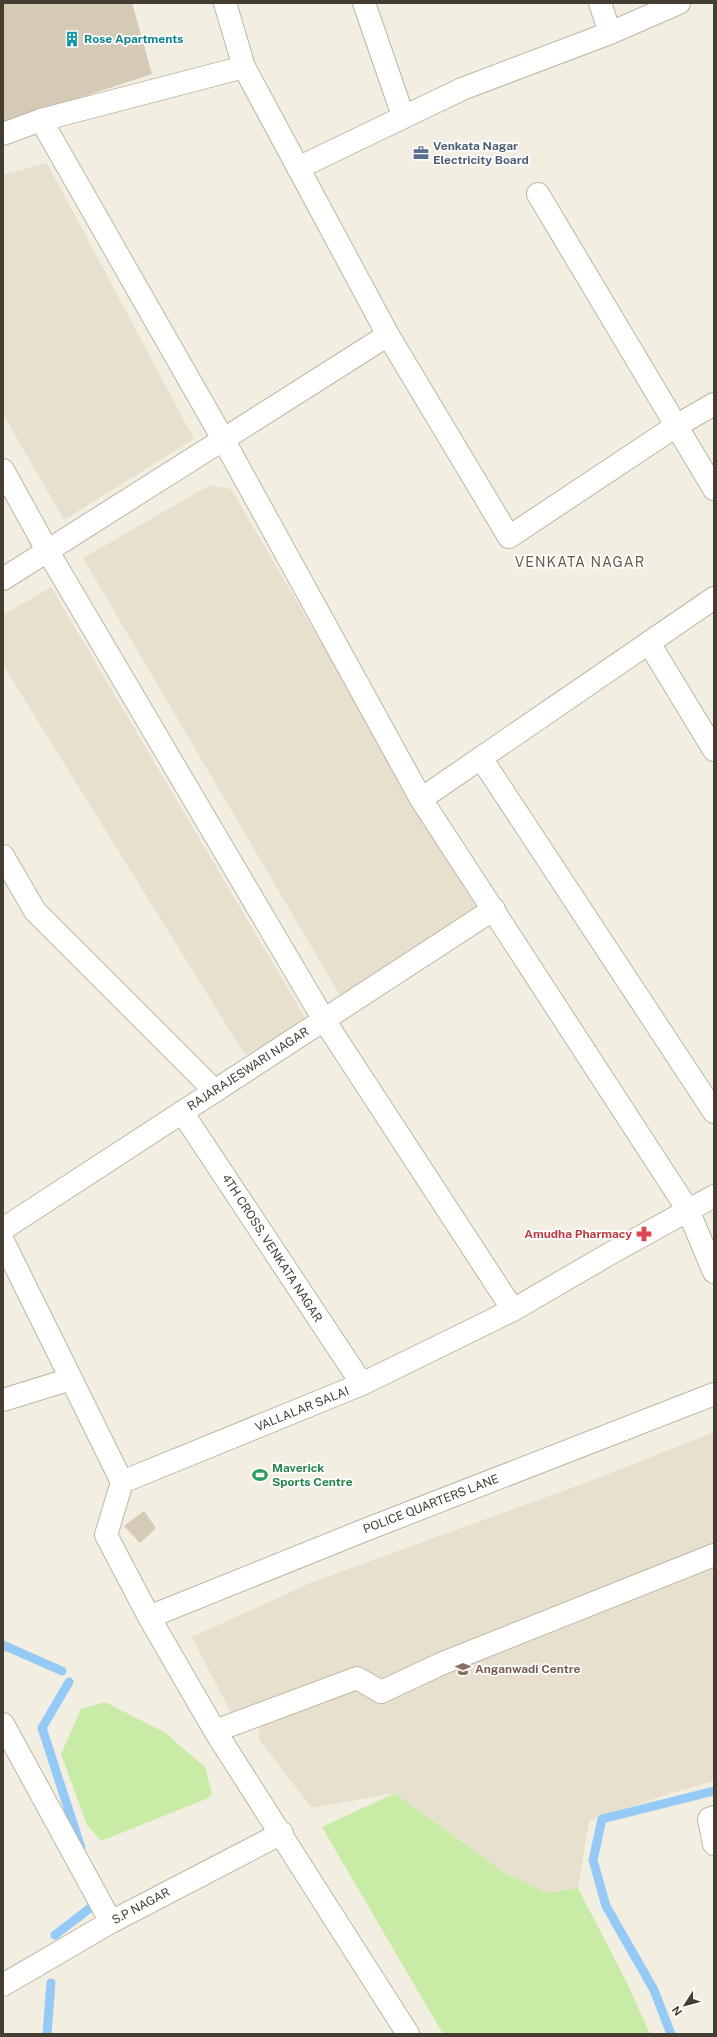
<svg xmlns="http://www.w3.org/2000/svg" width="717" height="2037" font-family="'Public Sans',sans-serif">
<style>
.residential{fill:#e7e0ce}
.green{fill:#c8eba5}
.lines{fill:none;stroke-linecap:round;stroke-linejoin:round}
.stream{stroke:#96caf6;stroke-width:9}
.building{fill:#d4cab5}
.minor-casing{stroke:#beb6a3;stroke-width:24}
.minor{stroke:#fff;stroke-width:22}
.labels{text-anchor:middle;stroke-width:3.5;stroke-linejoin:round;paint-order:stroke}
.culture-label{font-size:12px;font-weight:bold;fill:#0d838f;stroke:#fff;text-anchor:start}
.service-label{font-size:12px;font-weight:bold;fill:#4e5e75;stroke:#fff;text-anchor:start}
.street-label{font-size:12px;fill:#443d31;stroke:#fff}
.health-label{font-size:12px;font-weight:bold;fill:#be3a42;stroke:#fff;text-anchor:end}
.leisure-label{font-size:12px;font-weight:bold;fill:#27864d;stroke:#fff;text-anchor:start}
.education-label{font-size:12px;font-weight:bold;fill:#785e54;stroke:#fff;text-anchor:start}
.quarter-label{font-size:14px;letter-spacing:1px;fill:#675c48;stroke:#fff}
</style>
<rect width="100%" height="100%" fill="#f2eee1"/>
<path class="residential" d="M47 163 194 439 64 520 3 414V175Z
M210 485 231 489 477 909 341 997 83 558Z
M51 587 307 1021 245 1055 3 665V615Z
M714 1432V1545L376 1681 363 1667 232 1715 192 1637 310 1583 593 1480Z
M714 1565V1781L675 1792 589 1821 578 1888 548 1893 504 1873 395 1793 312 1808 260 1741 258 1726 355 1685 378 1699Z"/>
<path class="green" d="M105 1702 164 1732 205 1767 212 1794 206 1799 101 1841 87 1825 61 1754 81 1709Z
M395 1793 504 1873 548 1893 578 1888 626 1981 650 2034H443L322 1827Z"/>
<g class="lines">
<path class="stream" d="M3 1645 62 1671
M69 1682 42 1728 81 1848
M55 1935 98 1902V1900
M47 2034 51 1983
M671 2034 654 1990 606 1906 593 1860 602 1819 714 1791"/>
</g>
<path class="building" d="M3 3H132L152 74 3 123Z
M144 1511 156 1528 140 1543 124 1526Z"/>
<g class="lines">
<defs>
<path id="minor" d="M225 3 244 67 388 335 509 537 676 426 714 404
M364 3 403 116
M600 3 610 33
M41 120 223 439 421 799 688 1210 714 1272
M3 134 41 120 244 67
M298 168 462 89 610 33 679 3
M538 194 714 489
M3 470 47 550 324 1020 513 1310
M3 579 388 335
M649 643 714 750
M481 758 714 1112
M421 799 714 598
M3 856 35 911 215 1091
M182 1112 362 1384
M3 1229 494 909
M3 1241 122 1482
M3 1400 71 1379
M122 1482 362 1384 513 1310 611 1253 714 1196
M122 1482 106 1535 149 1617 215 1731 408 2034
M149 1617 365 1530 714 1394
M3 1724 111 1922
M215 1731 357 1678 381 1692 443 1663 714 1555
M714 1817 709 1819 714 1844
M3 1985 111 1922 282 1833"/>
</defs>
<use href="#minor" class="minor-casing"/>
<use href="#minor" class="minor"/>
</g>
<defs>
<symbol id="building-bare" viewBox="-9 -9 18 18"><path d="M-4-6H4V6H1V3H-1V6H-4ZM-2.5-4.3h1.7v1.8h-1.7ZM.8-4.3h1.7v1.8H.8ZM-2.5-1h1.7V.8h-1.7ZM.8-1h1.7V.8H.8Z" fill="#0f9aa8" stroke="#fff" stroke-width="2.5" paint-order="stroke"/></symbol>
<symbol id="office-bare" viewBox="-9 -9 18 18"><path d="M-6-3h4V-5.5h4V-3h4V5H-6ZM-1-4.5V-3h2v-1.5ZM-6 0V1H6V0Z" fill="#5c6f8a" stroke="#fff" stroke-width="2.5" paint-order="stroke"/></symbol>
<symbol id="pharmacy-bare" viewBox="-9 -9 18 18"><path d="M-2-6h4v4h4v4h-4v4h-4v-4h-4v-4h4Z" fill="#e0444e" stroke="#fff" stroke-width="2.5" paint-order="stroke"/></symbol>
<symbol id="stadium-bare" viewBox="-9 -9 18 18"><path d="M0-5a6.5 5 0 1 0 0 10a6.5 5 0 1 0 0-10ZM-3.5-1.8h7v3.6h-7Z" fill="#2e9e5b" stroke="#fff" stroke-width="2.5" paint-order="stroke"/></symbol>
<symbol id="school-bare" viewBox="-9 -9 18 18"><path d="M0-5L7-2L0 1L-7-2ZM-4 1L0 2.5L4 1V4Q0 6-4 4Z" fill="#8d6e63" stroke="#fff" stroke-width="2.5" paint-order="stroke"/></symbol>
</defs>
<g fill-rule="evenodd">
<use href="#building-bare" x="61" y="28" width="22" height="22"/>
<use href="#office-bare" x="410" y="142" width="22" height="22"/>
<use href="#pharmacy-bare" x="633" y="1223" width="22" height="22"/>
<use href="#stadium-bare" x="249" y="1464" width="22" height="22"/>
<use href="#school-bare" x="452" y="1658" width="22" height="22"/>
</g>
<g class="labels">
<g class="culture-label">
<text x="84" y="43">Rose Apartments</text>
</g>
<g class="service-label">
<text x="433" y="150">Venkata Nagar<tspan x="433" dy="14">Electricity Board</tspan></text>
</g>
<g class="street-label">
<text transform="translate(248 1069) rotate(-33)" y="4">RAJARAJESWARI NAGAR</text>
<text transform="translate(272 1248) rotate(57)" y="4">4TH CROSS, VENKATA NAGAR</text>
<text transform="translate(302 1409) rotate(-22)" y="4">VALLALAR SALAI</text>
<text transform="translate(431 1504) rotate(-21)" y="4">POLICE QUARTERS LANE</text>
<text transform="translate(141 1906) rotate(-28)" y="4">S.P NAGAR</text>
</g>
<g class="health-label">
<text x="632" y="1238">Amudha Pharmacy</text>
</g>
<g class="leisure-label">
<text x="272" y="1472">Maverick<tspan x="272" dy="14">Sports Centre</tspan></text>
</g>
<g class="education-label">
<text x="475" y="1673">Anganwadi Centre</text>
</g>
<g class="quarter-label">
<text x="580" y="567">VENKATA NAGAR</text>
</g>
</g>
<rect width="717" height="2037" fill="none" stroke="#443d31" stroke-width="8"/>
<g transform="translate(685 2005) rotate(234)" stroke="#ffffff" stroke-width="3" paint-order="stroke">
<path d="M0-3L7 15L0 10L-7 15Z" fill="#443d31"/>
<text y="-6" font-size="11" font-weight="bold" text-anchor="middle" fill="#443d31">N</text>
</g>
</svg>
